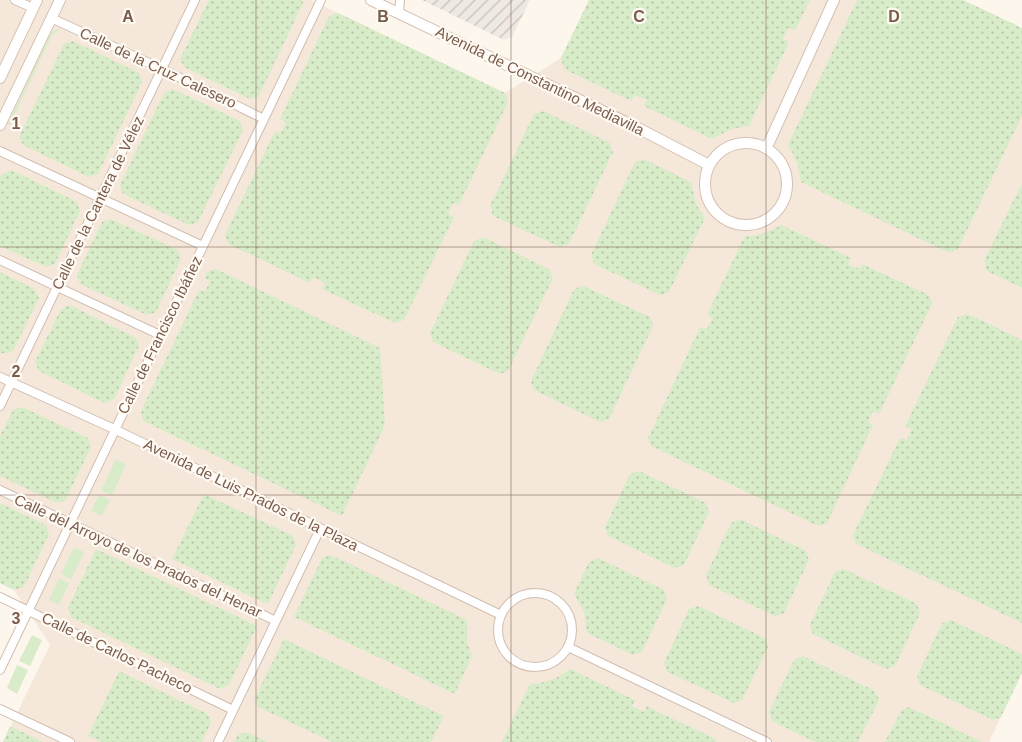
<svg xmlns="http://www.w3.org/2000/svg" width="1022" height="742" font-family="Helvetica,sans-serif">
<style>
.residential{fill:#f5e8da}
.industrial{fill:url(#industrial-furrows)}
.grass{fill:url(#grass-dots)}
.garden{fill:#d8ecc9}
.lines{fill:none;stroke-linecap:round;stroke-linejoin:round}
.street-casing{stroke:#d1beb0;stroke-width:10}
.secondary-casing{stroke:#d6c0b0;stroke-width:12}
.street{stroke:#fff;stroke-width:8}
.secondary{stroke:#fff;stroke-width:10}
.grid{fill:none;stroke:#7a5c4d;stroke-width:1;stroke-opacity:0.55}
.labels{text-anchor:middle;stroke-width:4.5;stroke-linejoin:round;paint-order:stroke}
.street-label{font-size:15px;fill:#7a5c4d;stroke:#fffaf3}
.grid-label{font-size:16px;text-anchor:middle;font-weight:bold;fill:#7a5c4d;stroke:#fffaf3;stroke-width:4.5;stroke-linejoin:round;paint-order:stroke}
</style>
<defs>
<pattern id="industrial-furrows" width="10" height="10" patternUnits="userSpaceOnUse" patternTransform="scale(1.25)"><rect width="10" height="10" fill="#efe9e4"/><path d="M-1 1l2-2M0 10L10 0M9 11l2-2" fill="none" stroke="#c7c0bb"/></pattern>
<pattern id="grass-dots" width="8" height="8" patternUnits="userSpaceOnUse" patternTransform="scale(1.25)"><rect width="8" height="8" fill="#d8ecc9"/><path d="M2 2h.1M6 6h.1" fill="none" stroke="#b4c2a5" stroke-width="1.8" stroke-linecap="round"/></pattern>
</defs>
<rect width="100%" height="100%" fill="#fdf6ec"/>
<path class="residential" d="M0 0H311L505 93 561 58 589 0H963L1022 28V673L989 742H3L50 645 14 590 0 583Z"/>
<path class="industrial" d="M422 0H530L512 37 504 40Z"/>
<path class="grass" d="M209 0H302L303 3 259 96 250 99 184 67 180 59Z
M589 0H810L795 30 788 28 783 39 789 42 749 126 731 129 712 139 644 106 647 100 635 95 631 101 564 69 561 58Z
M857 0H963L1022 28V116L958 249 949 253 801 182C799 168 796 157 788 145Z
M338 13 505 93 508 102 459 205 453 203 448 214 454 217 404 320 395 323 322 289 325 283 313 277 310 283 228 244 225 235 275 131 280 134 286 123 280 119 329 16Z
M73 41 139 73 142 82 98 174 89 177 23 145 19 137 64 44Z
M173 89 240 121 243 130 198 222 189 225 123 194 120 185 164 93Z
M544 111 610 143 613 152 569 244 560 247 493 216 490 206 534 114Z
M644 159 691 182 696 204 705 218 669 292 660 295 594 264 591 255 635 162Z
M11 170 77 202 80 211 55 264 46 267 0 246V178L2 174Z
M1022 183V288L987 271 984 261Z
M111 219 178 250 181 259 156 312 147 315 80 284 77 275 102 222Z
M781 225 851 258 848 264 860 269 862 264 929 295 932 304 879 414 873 411 868 422 873 425 827 523 818 526 651 446 648 438 700 327 707 329 713 318 707 315 744 237C759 236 769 232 781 225Z
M483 237 549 269 553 278 508 371 500 374 433 342 430 333 474 241Z
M216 269 380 348 385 425 342 516 143 421 141 411 199 290 205 292 210 281 205 278 207 272Z
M0 272 35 289 39 298 13 351 5 354 0 352Z
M583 286 650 317 653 326 609 419 600 422 534 390 531 381 574 289Z
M70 305 136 338 139 346 114 399 105 403 39 371 35 362 61 309Z
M968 314 1022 340V623L856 544 853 535 900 438 907 440 912 429 905 426 958 317Z
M22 407 88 438 91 447 65 501 57 503 0 476V436L13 410Z
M639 471 706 503 709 512 684 565 675 568 608 536 605 527 630 474Z
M204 494 293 536 296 545 268 604 172 559Z
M0 503 46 525 49 534 24 587 14 590 0 583Z
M740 519 806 551 809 560 784 613 775 616 709 585 706 575 731 523Z
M96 549 257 626 229 685 220 689 71 617 68 608Z
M331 555 467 620V641L472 656 455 694 294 617 322 558Z
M598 558 664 590 667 599 642 652 633 655 587 633 584 612 574 593 589 562Z
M844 569 917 604 920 613 895 666 886 669 813 634 810 625 835 572Z
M698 606 765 638 768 647 742 700 734 703 667 672 664 663 689 609Z
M951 620 1022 654V673L1001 717 993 720 920 685 917 676 942 623Z
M284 639 444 716 431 742H332L258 707 255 698Z
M803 656 875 691 879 700 858 742H815L772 721 769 712 794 660Z
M570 669 635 700 632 706 644 712 646 706 716 739 717 742H502L530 684C546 683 557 679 570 669Z
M119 671 208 714 211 722 202 742H101L88 736Z
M909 707 982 742H885L901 711Z
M10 726 43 742H3Z
M246 732 268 742H234L238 735Z"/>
<path class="garden" d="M62 28 52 35 10 125 8 124 50 34 55 30Z
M116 459 126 464 112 496 101 490Z
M99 495 110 500 102 516 91 511Z
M74 547 84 552 71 580 61 574Z
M59 578 69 583 59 605 49 600Z
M32 635 42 640 30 666 19 661Z
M17 665 28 670 17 694 7 688Z"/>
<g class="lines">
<defs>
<path id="street" d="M15 0 33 8
M399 13 400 0
M51 18 162 69 264 119
M0 151 203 246
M0 260 160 335
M0 377 114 429 501 615
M0 406 195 0
M0 490 276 621
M498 630a37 37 0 1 1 74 0a37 37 0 1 1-74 0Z
M0 597 233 710
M568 647 767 742
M0 670 321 0
M0 709 70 742
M218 742 320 529"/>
<path id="secondary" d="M371 0 638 128 709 165
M0 78 37 0
M0 125 60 0
M705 184a41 41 0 1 1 82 0a41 41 0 1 1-82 0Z
M767 147 834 0"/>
</defs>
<use href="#street" class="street-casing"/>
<use href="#secondary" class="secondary-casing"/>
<use href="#street" class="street"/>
<use href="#secondary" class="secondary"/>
</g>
<path class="grid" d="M256 0V742M511 0V742M766 0V742M0 247H1022M0 495H1022"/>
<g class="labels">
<g class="street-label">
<text transform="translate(158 68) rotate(25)" y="5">Calle de la Cruz Calesero</text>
<text transform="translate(540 81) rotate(26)" y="5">Avenida de Constantino Mediavilla</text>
<text transform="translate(98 203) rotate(-64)" y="5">Calle de la Cantera de Vélez</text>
<text transform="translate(160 335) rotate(-64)" y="5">Calle de Francisco Ibáñez</text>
<text transform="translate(251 495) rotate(26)" y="5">Avenida de Luis Prados de la Plaza</text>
<text transform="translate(138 556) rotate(25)" y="5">Calle del Arroyo de los Prados del Henar</text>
<text transform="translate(117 653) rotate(26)" y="5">Calle de Carlos Pacheco</text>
</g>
</g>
<g class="grid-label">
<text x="128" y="22">A</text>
<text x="383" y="22">B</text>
<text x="639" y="22">C</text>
<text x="894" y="22">D</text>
<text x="16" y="129">1</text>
<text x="16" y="377">2</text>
<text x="16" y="624">3</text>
</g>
</svg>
